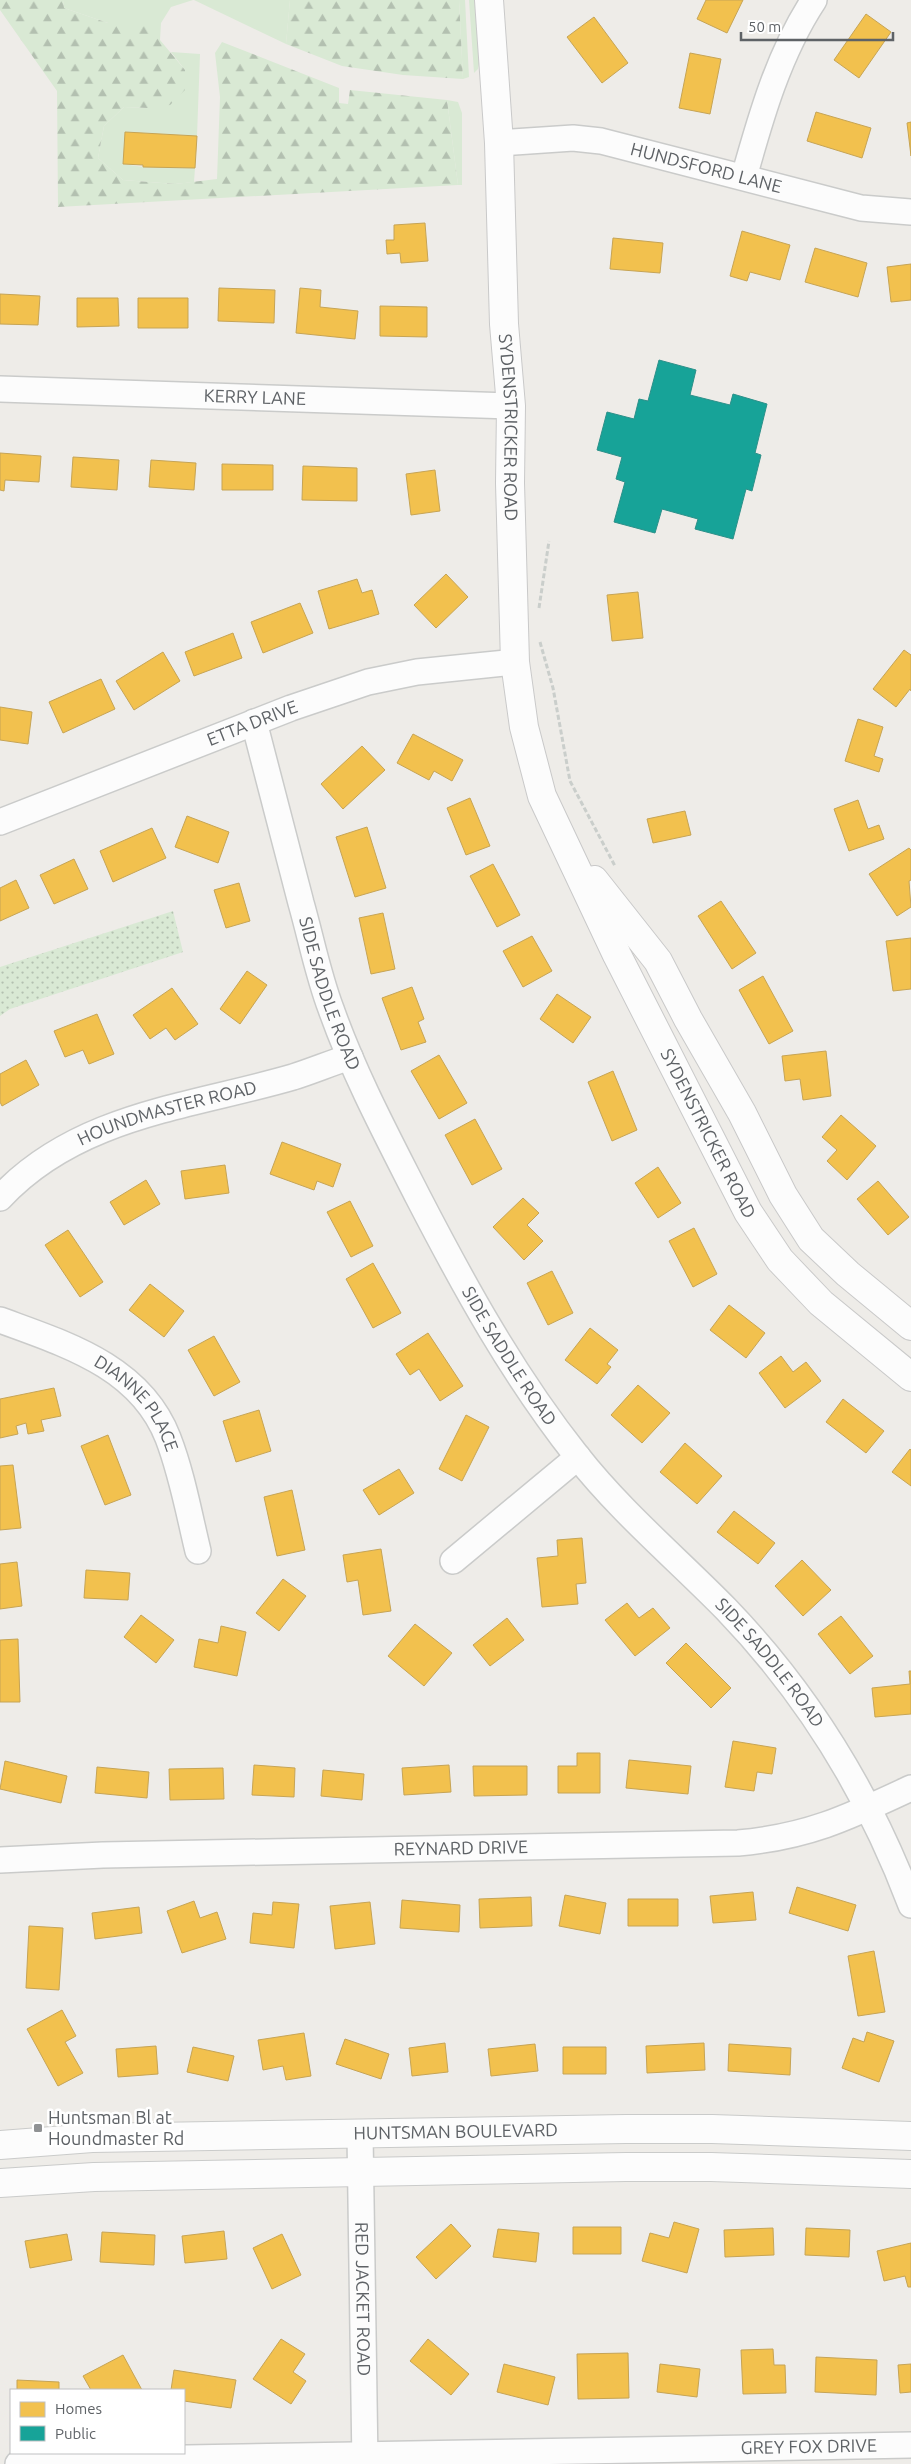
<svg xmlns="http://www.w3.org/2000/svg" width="911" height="2464" font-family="Ubuntu,sans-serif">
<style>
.green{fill:#d9e9d4}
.forest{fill:url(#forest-firs)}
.park{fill:url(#park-dots)}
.homes{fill:#f2c14e;stroke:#c6a455}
.public{fill:#17a398;stroke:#2c9089}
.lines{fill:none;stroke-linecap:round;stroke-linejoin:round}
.minor-casing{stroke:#cacbca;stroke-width:28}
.tertiary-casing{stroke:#cacbca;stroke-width:30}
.secondary-casing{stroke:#c9c9c9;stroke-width:30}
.path{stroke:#cacecb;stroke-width:3;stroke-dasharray:5 2.5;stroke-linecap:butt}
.minor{stroke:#fcfcfc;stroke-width:25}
.tertiary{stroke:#fcfcfc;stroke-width:28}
.secondary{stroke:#fcfcfc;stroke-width:28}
.poi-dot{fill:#909294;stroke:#fff;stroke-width:2}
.labels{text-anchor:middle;stroke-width:5;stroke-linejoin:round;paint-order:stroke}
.street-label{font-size:18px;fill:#5e6266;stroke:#fff}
.poi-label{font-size:18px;fill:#5e6266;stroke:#fff;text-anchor:start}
</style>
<defs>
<pattern id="forest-firs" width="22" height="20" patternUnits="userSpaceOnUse" patternTransform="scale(1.25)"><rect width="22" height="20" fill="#d9e9d4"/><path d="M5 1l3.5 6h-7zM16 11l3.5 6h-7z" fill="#b3c0b0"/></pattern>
<pattern id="park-dots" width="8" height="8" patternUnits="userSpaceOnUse" patternTransform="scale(1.25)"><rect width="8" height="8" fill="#d9e9d4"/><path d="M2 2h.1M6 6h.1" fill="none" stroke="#b3c0b0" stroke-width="1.8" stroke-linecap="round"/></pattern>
</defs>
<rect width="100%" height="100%" fill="#eeece8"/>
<path class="green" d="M63 0H193L171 7 161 23H108L64 8Z
M194 0H290L286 44Z
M459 0H465L469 77 463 79Z
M469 0H475L479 63 478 69 474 73Z
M171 52 200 54 197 136 125 132 123 164 143 167 195 168 194 182 175 184 123 180 98 158 104 126 124 107 148 108 185 70Z
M447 100 458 102 462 113V185H458Z"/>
<path class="forest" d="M0 0H63L64 8 108 23H161L160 40 185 70V90L170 105 148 108 124 107 104 126 98 158 123 180 175 184 217 179 220 97 215 53 222 42 339 88V103L348 104 350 90 447 100 458 185 58 207 57 91 0 10Z
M290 0H459L463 79 403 75 342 66 286 44Z"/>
<path class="park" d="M173 911 183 952 10 1009 0 1016V967Z"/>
<path class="homes" d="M706 0H743L727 33 697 19Z
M866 14 891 32 859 78 834 60Z
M594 17 628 63 602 83 567 37Z
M690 53 721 59 710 114 679 108Z
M816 112 871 128 862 158 807 141Z
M911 122V156L907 123Z
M125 132 197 136 195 168 143 167V165L123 164Z
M425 223 428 261 401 263 400 253 387 254 386 240H394V225Z
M742 231 790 245 780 280 750 272 747 281 730 276Z
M613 238 663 243 660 273 610 269Z
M815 248 867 263 858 297 805 282Z
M911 264V300L891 302 887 267Z
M219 288 275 290 274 323 218 321Z
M300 288 321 290 320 307 358 311 355 339 296 333Z
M0 294 40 296 38 325 0 324Z
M77 298H118L119 326 77 327Z
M138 298H188V328H138Z
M380 306 427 307V337L380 336Z
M0 453 41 456 39 482 5 480 4 491 0 490Z
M73 457 119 460 117 490 71 487Z
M151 460 196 463 194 490 149 487Z
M222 464 273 465V490H222Z
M303 466 357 468V501L302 500Z
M435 470 440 511 411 515 406 474Z
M446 574 468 597 436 628 414 605Z
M357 579 362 593 372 590 379 614 329 629 318 591Z
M638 592 643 638 612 641 607 595Z
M300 603 313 633 263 653 251 622Z
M233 633 242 658 194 676 185 652Z
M904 650 911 655V691L910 689 896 707 873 689Z
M163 652 180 681 134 710 116 681Z
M101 679 115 709 63 733 49 702Z
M0 707 32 712 28 744 0 740Z
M858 719 883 727 874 756 883 759 879 772 845 761Z
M413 734 463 760 452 781 434 771 429 780 397 763Z
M362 746 385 770 343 809 321 784Z
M470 798 490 846 466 855 447 808Z
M858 800 868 829 879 825 884 839 849 851 834 809Z
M685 811 691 835 653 843 647 819Z
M187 816 229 832 218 863 175 847Z
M367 827 386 888 355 897 336 837Z
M152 828 166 858 113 882 100 851Z
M909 848 911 850V880L909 881 911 907 897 916 869 874Z
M74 859 88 889 54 904 40 875Z
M493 864 520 915 497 927 470 876Z
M16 880 29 908 0 921V888Z
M239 883 250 921 226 928 214 890Z
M721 901 756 953 732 969 698 916Z
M383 913 395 969 371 974 359 918Z
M532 936 552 971 523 987 503 951Z
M911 938V989L893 991 886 941Z
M247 971 267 985 240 1024 220 1009Z
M763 976 793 1031 769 1044 739 990Z
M412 987 424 1019 418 1022 426 1042 401 1050 382 998Z
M172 988 198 1024 175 1040 166 1028 150 1039 133 1015Z
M557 994 591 1017 573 1043 540 1019Z
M97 1014 114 1054 89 1064 83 1050 65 1057 54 1031Z
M826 1051 831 1096 803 1100 800 1079 785 1081 782 1056Z
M439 1055 467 1103 439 1119 411 1071Z
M26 1060 39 1085 2 1106 0 1102V1074Z
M613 1071 637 1130 612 1141 588 1082Z
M841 1115 876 1146 847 1180 827 1161 837 1150 822 1137Z
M475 1119 502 1169 472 1185 445 1135Z
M282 1142 341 1164 333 1187 317 1181 314 1190 270 1174Z
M225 1165 229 1193 185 1199 181 1171Z
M658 1167 681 1203 658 1218 635 1183Z
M146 1180 160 1204 124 1225 110 1202Z
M878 1181 909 1217 888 1235 857 1199Z
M523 1198 539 1213 527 1225 543 1241 524 1260 493 1227Z
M350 1201 373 1246 351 1257 327 1212Z
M694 1228 717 1274 693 1287 669 1241Z
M68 1230 103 1282 80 1297 45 1245Z
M373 1263 401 1313 373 1328 346 1279Z
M552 1271 573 1313 548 1325 527 1283Z
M150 1284 184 1311 164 1337 129 1310Z
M729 1305 765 1333 746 1358 710 1330Z
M590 1328 618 1350 607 1364 611 1367 597 1384 565 1360Z
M428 1333 463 1386 440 1401 419 1369 410 1375 396 1354Z
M214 1336 240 1382 214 1396 188 1350Z
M781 1356 793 1372 806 1362 821 1381 785 1408 759 1373Z
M638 1385 670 1413 642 1443 611 1415Z
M54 1388 61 1416 41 1420 44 1431 28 1434 26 1423 16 1426 18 1434 0 1438V1399Z
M843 1399 884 1431 866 1453 826 1422Z
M259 1410 271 1451 236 1462 223 1421Z
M466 1415 489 1427 462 1481 439 1469Z
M108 1435 131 1495 105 1505 81 1446Z
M685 1443 722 1476 697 1504 660 1472Z
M910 1449 911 1450V1486L892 1472Z
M13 1465 21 1528 0 1530V1466Z
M399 1469 414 1493 379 1515 363 1490Z
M292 1490 305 1550 277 1556 264 1497Z
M734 1511 775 1543 758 1564 717 1532Z
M582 1538 586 1583 576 1584 578 1604 542 1607 537 1558 558 1556 557 1540Z
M381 1549 391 1611 363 1615 358 1580 347 1582 343 1555Z
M802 1560 831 1590 803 1616 775 1586Z
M17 1562 22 1606 0 1609V1564Z
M86 1570 130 1573 128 1600 84 1598Z
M283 1579 306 1596 279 1631 256 1613Z
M627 1603 639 1618 653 1608 670 1628 635 1656 605 1620Z
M141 1615 174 1640 156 1663 124 1637Z
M841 1616 873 1656 850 1674 818 1634Z
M507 1618 524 1640 490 1666 473 1645Z
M415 1624 452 1653 424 1686 388 1656Z
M221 1626 246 1632 237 1676 194 1667 199 1639 218 1643Z
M18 1639 20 1702H0V1640Z
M686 1643 731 1688 711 1708 666 1663Z
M909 1671H911V1714L875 1717 872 1688 910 1684Z
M733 1741 776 1748 772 1774 757 1772 754 1791 725 1787Z
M577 1753H600V1793H558V1766H577Z
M629 1760 691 1766 688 1794 626 1788Z
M5 1761 67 1776 61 1803 0 1789Z
M254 1765 295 1768 294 1797 252 1795Z
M449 1765 451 1792 404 1795 402 1768Z
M473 1766H527V1795L474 1796Z
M97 1767 149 1772 147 1798 95 1793Z
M223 1768 224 1799 170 1800 169 1769Z
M323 1770 364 1774 362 1800 321 1796Z
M797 1887 856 1905 848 1931 789 1913Z
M753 1892 756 1920 713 1923 710 1896Z
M565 1895 606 1903 600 1934 559 1926Z
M531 1897 532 1926 480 1928 479 1899Z
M628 1899H678V1926H628Z
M402 1900 460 1905 459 1932 400 1928Z
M194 1901 200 1918 217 1912 226 1939 182 1953 167 1911Z
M273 1902 299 1904 294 1948 250 1943 253 1913 272 1915Z
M370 1902 375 1944 335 1949 330 1906Z
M139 1907 142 1933 95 1939 92 1913Z
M29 1926 63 1928 59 1990 26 1988Z
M874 1951 885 2012 858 2016 848 1956Z
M62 2010 76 2036 65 2042 83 2073 58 2086 27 2029Z
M867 2032 894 2041 879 2082 842 2068 853 2038 864 2042Z
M304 2033 311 2076 286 2080 283 2066 263 2070 258 2040Z
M345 2039 389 2054 381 2079 336 2064Z
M445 2043 448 2072 412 2076 409 2048Z
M704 2043 705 2070 647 2073 646 2046Z
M535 2044 538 2071 491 2076 488 2049Z
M729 2044 791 2048 790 2075 728 2071Z
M156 2046 158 2074 118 2077 116 2049Z
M193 2047 234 2056 228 2081 187 2072Z
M563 2047H606V2074H563Z
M674 2222 699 2229 687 2273 642 2261 650 2233 669 2238Z
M451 2224 471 2246 436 2279 416 2257Z
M573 2227H621V2254H573Z
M773 2228 774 2255 725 2257 724 2230Z
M806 2228 850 2230 849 2257 805 2255Z
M498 2229 539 2233 536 2262 493 2257Z
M224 2231 227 2259 185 2263 182 2236Z
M102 2232 155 2235 154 2265 100 2262Z
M67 2234 72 2260 30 2268 25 2241Z
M282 2234 301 2275 272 2289 253 2248Z
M911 2243V2287H908L905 2276 884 2281 877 2251Z
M281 2339 305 2354 293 2372 306 2381 291 2404 253 2379Z
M428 2339 469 2374 451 2395 410 2361Z
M773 2349 774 2365H785L786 2393 743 2394 741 2350Z
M628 2353 629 2398 578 2399 577 2354Z
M123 2355 142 2390H91L83 2376Z
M816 2357 877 2360 876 2395 815 2392Z
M504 2364 555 2377 548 2405 497 2392Z
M660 2364 700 2369 697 2397 657 2392Z
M911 2364V2392L900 2393 898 2365Z
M174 2370 236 2380 231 2408 184 2401V2390H171Z
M17 2380 59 2382V2390H17Z"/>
<path class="public" d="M659 360 696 370 690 395 730 405 733 394 767 404 755 453 761 455 752 491 746 489 733 539 695 529 698 519 662 509 655 533 614 522 625 482 616 479 622 457 597 450 607 412 634 419 639 399 648 401Z"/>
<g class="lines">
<defs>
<g id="minor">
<path id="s1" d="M499 143 573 138 601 141 861 208 911 212"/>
<path d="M744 177C761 116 779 53 814 0"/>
<path id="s2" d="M0 389 511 406"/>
<path id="s3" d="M254 722C270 783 286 843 301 903 311 938 318 975 331 1009 354 1074 387 1136 418 1197 465 1288 513 1375 577 1456 621 1512 676 1558 726 1609 809 1695 869 1794 911 1905"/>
<path id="s4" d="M0 822 291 708 368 682 417 672 515 662"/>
<path id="s5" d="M0 1198C77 1115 190 1107 293 1077 312 1071 331 1063 350 1057"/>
<path id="s6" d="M0 1320C65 1344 140 1366 168 1438 182 1474 189 1514 198 1551"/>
<path d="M453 1561 578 1457"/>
<path id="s7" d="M0 1860 103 1855 738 1843C808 1837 849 1817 911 1788"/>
<path id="s8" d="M360 2134 365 2464"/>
<path id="s9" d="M18 2464 76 2460 911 2445"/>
</g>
<g id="tertiary">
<path id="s10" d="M0 2145 92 2138 626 2129H712L911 2136"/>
<path d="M0 2183 94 2177 626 2167H711L911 2174"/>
</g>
<g id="secondary">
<path id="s11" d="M489 0 499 143 504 324 511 406 510 483 515 662 524 727 542 796 617 955 748 1212 780 1260 821 1303 911 1377"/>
<path d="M594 880 658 961 688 1019 742 1113 783 1195 811 1239 848 1274 911 1326"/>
</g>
</defs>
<use href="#minor" class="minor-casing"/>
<use href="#tertiary" class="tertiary-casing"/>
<use href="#secondary" class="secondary-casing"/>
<path class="path" d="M539 608 549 541
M540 642 553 688 570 781 615 866"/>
<use href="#minor" class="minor"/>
<use href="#tertiary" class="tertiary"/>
<use href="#secondary" class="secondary"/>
</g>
<rect class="poi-dot" x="33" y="2123" width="10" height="10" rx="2.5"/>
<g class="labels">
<g class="street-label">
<text dy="6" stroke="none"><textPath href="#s1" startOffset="211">HUNDSFORD LANE</textPath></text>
<text dy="6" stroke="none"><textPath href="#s2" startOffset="255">KERRY LANE</textPath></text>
<text dy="6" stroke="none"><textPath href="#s11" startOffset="428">SYDENSTRICKER ROAD</textPath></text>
<text dy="6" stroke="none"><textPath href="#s4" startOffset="271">ETTA DRIVE</textPath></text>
<text dy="6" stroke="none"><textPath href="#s3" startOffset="282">SIDE SADDLE ROAD</textPath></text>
<text dy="6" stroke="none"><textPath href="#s5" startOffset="191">HOUNDMASTER ROAD</textPath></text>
<text dy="6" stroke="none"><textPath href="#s11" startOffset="1176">SYDENSTRICKER ROAD</textPath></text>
<text dy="6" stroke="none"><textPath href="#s3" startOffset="688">SIDE SADDLE ROAD</textPath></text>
<text dy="6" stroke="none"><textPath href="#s6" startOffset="165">DIANNE PLACE</textPath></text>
<text dy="6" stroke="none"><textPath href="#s3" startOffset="1092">SIDE SADDLE ROAD</textPath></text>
<text dy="6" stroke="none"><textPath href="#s7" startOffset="461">REYNARD DRIVE</textPath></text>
<text dy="6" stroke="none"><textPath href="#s10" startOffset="456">HUNTSMAN BOULEVARD</textPath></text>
<text dy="6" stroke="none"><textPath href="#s8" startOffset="165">RED JACKET ROAD</textPath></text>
<text dy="6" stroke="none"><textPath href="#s9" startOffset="791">GREY FOX DRIVE</textPath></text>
</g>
<g class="poi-label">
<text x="48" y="2124">Huntsman Bl at<tspan x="48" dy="21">Houndmaster Rd</tspan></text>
</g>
</g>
<rect x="10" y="2389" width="175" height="65" fill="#ffffff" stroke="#bfc0c2"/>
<rect x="20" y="2402" width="25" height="15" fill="#f2c14e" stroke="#bfc0c2"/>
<text x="55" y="2414" font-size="15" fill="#5e6266">Homes</text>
<rect x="20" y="2426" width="25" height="15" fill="#17a398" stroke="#bfc0c2"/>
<text x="55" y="2439" font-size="15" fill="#5e6266">Public</text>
<path d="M741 32v8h152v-8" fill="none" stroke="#5e6266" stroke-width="2.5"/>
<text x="748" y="32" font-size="15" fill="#5e6266" stroke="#ffffff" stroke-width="4" paint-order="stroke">50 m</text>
</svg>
